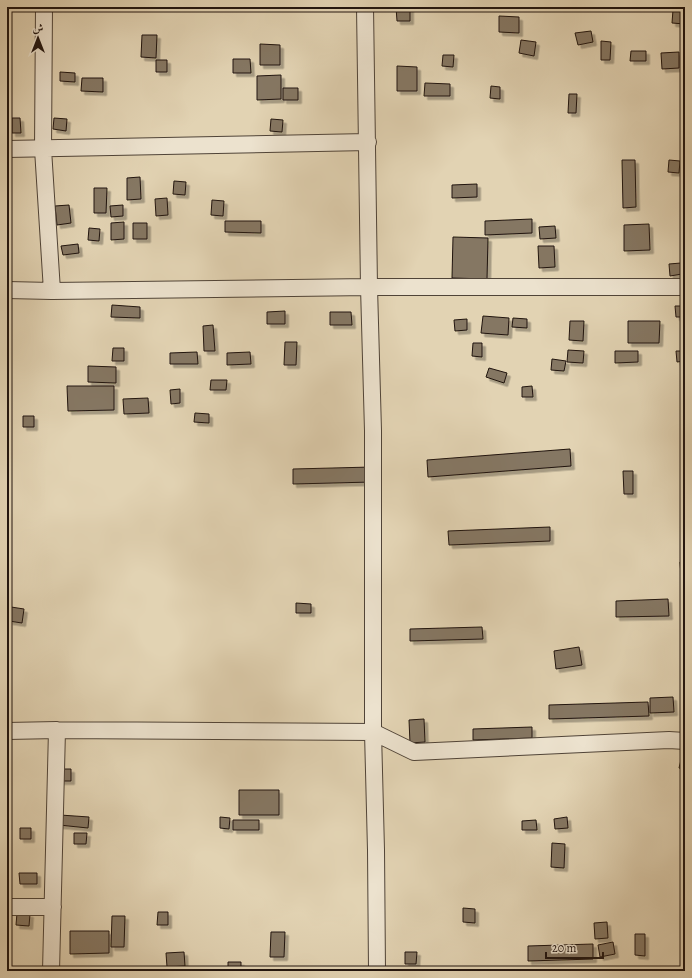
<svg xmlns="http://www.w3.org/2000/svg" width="692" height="978" font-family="Alegreya,Amiri,serif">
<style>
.building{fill:#857764;stroke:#20140f;filter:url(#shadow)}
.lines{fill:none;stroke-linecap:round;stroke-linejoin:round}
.minor-casing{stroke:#504438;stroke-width:18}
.minor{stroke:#ece2ce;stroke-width:16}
</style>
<defs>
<filter id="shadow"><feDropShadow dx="3.5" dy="3.5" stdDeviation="0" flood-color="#0004"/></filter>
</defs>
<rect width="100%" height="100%" fill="#e2d3b3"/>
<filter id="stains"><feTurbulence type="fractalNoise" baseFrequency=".005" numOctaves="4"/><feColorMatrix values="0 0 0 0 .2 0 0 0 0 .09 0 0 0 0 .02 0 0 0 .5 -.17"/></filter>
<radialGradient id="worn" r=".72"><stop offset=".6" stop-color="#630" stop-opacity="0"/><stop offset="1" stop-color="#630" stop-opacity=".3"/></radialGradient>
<path class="building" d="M396 7H410V21H397Z
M673 10 685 11V24L672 23Z
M499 16 519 17V33L499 32Z
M591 31 593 42 578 45 575 33Z
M142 35H157L156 58 141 57Z
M521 40 536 42 534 56 519 53Z
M601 41 611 42 610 60H601Z
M260 44 280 45V65H260Z
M631 51H646V61H630Z
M679 52V68L662 69 661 53Z
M443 55H454L453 67 442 66Z
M233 59H250L251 73H233Z
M156 60H167V72H156Z
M397 66 417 67V91H397Z
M60 72 75 73V82L60 81Z
M281 75V99L257 100V76Z
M82 78H103V92L81 91Z
M425 83 450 84V96H424Z
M491 86 500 87V99L490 98Z
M283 88H298V100H283Z
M569 94H577L576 113H568Z
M12 118H20L21 133H12Z
M54 118 67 119 66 131 53 129Z
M271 119 283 120 282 132 270 131Z
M622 160H635L636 207 623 208Z
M669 160 680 161 679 173 668 172Z
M140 177 141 199 127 200V178Z
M174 181 186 182 185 195 173 194Z
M477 184V197L452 198V185Z
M94 188H107L106 213H94Z
M167 198 168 215 156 216 155 199Z
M212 200 224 201 223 216 211 215Z
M69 205 71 223 57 225 55 206Z
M123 205V216L111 217 110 206Z
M532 219V233L485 235V221Z
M225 221H261V233L225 232Z
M124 222V239L111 240V223Z
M133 223H147V239H133Z
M649 224 650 250 624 251V225Z
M555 226 556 238 540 239 539 227Z
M89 228 100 229 99 241 88 240Z
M453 237 488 238 487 279 452 278Z
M78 244 79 253 63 255 61 246Z
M538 246H554L555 267 539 268Z
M681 263 682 274 670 276 669 264Z
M112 305 140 307V318L111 317Z
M675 306H685V317H676Z
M285 311V324H267V312Z
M330 312H351L352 325H330Z
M483 316 509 318 508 335 481 333Z
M513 318 527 319V328L512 327Z
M467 319V330L455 331 454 320Z
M570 321H584L583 341 569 340Z
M628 321H660L659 343H628Z
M213 325 215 351H204L203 326Z
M285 342H297L296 365H284Z
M473 343H482V357L472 356Z
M113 348H124V361H112Z
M568 350 584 351 583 363 567 362Z
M615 351H638V362L615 363Z
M676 351H685V361L677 362Z
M197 352 198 364H170V353Z
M250 352 251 364 227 365V353Z
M552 359 566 361 564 371 551 370Z
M88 366 116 367V383L88 382Z
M489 368 507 373 504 383 486 377Z
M211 380H227L226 390H210Z
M67 386H114V410L68 411Z
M532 386 533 397H522V387Z
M180 389V403L171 404 170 390Z
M148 398 149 413 124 414 123 399Z
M195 413 209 414V423L194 422Z
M23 416H34V427H23Z
M570 449 571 466 428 477 427 460Z
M372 467V482L293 484V469Z
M623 471H633V494H624Z
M550 527V541L449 545 448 531Z
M680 562H685V590H682Z
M668 599 669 616 616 617V601Z
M296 603 311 604V613H296Z
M11 607 24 609 22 623 9 621Z
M482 627 483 639 410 641V629Z
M579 647 582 665 556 669 554 651Z
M673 697 674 712 650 713V698Z
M648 702 649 716 549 719V705Z
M424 719 425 742 410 743 409 720Z
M532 727V738L473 740V729Z
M682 756 685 757V770L679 768Z
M60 769H71V781H60Z
M239 790H279V815H239Z
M60 815 89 817 88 828 59 825Z
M220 817 230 818 229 829 220 828Z
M567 817 568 828 555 829 554 819Z
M233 820H259V830H233Z
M536 820 537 830H522V821Z
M20 828H31V839H20Z
M74 833H87L86 844H74Z
M552 843 565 844 564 868 551 867Z
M19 873H37V884H20Z
M463 908 475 909V923L463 922Z
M158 912H168V925H157Z
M17 913 30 914 29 926 16 925Z
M112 916H125L124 947H111Z
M607 922 608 938 595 939 594 923Z
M70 931H109V953L70 954Z
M271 932H285L284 957H270Z
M635 934H645V956L635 955Z
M613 942 615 954 600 957 598 945Z
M593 944V959L528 961V946Z
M184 952 185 966 167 967 166 953Z
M405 952H417L416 964H405Z
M228 962H241V971H228Z
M435 967 448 968V971H435Z"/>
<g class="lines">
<defs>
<path id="minor" d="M44 7 43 149 52 291
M365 7 369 287 373 431V732L376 850 377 971
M7 149 368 142
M7 290 52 291 369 287H685
M7 731 57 730 373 732 414 752 669 740 685 741
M7 907H53
M51 971 57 730"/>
</defs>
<use href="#minor" class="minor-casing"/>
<use href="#minor" class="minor"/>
</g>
<rect width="692" height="978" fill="none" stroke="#e2d3b3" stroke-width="24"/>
<rect x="8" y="8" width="676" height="962" fill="none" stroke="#20140f" stroke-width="2"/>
<rect x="12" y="12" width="668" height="954" fill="none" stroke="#20140f"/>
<g transform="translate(38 38)" stroke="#ece2ce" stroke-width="3" paint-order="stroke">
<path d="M0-3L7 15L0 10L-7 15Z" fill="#20140f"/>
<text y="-6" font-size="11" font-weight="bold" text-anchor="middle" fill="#20140f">ش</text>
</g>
<path d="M546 952v6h57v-6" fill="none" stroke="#20140f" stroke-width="2"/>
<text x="552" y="952" font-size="12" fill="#20140f" stroke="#ece2ce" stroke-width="3" paint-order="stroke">20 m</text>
<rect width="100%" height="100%" filter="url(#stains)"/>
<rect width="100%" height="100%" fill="url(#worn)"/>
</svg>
